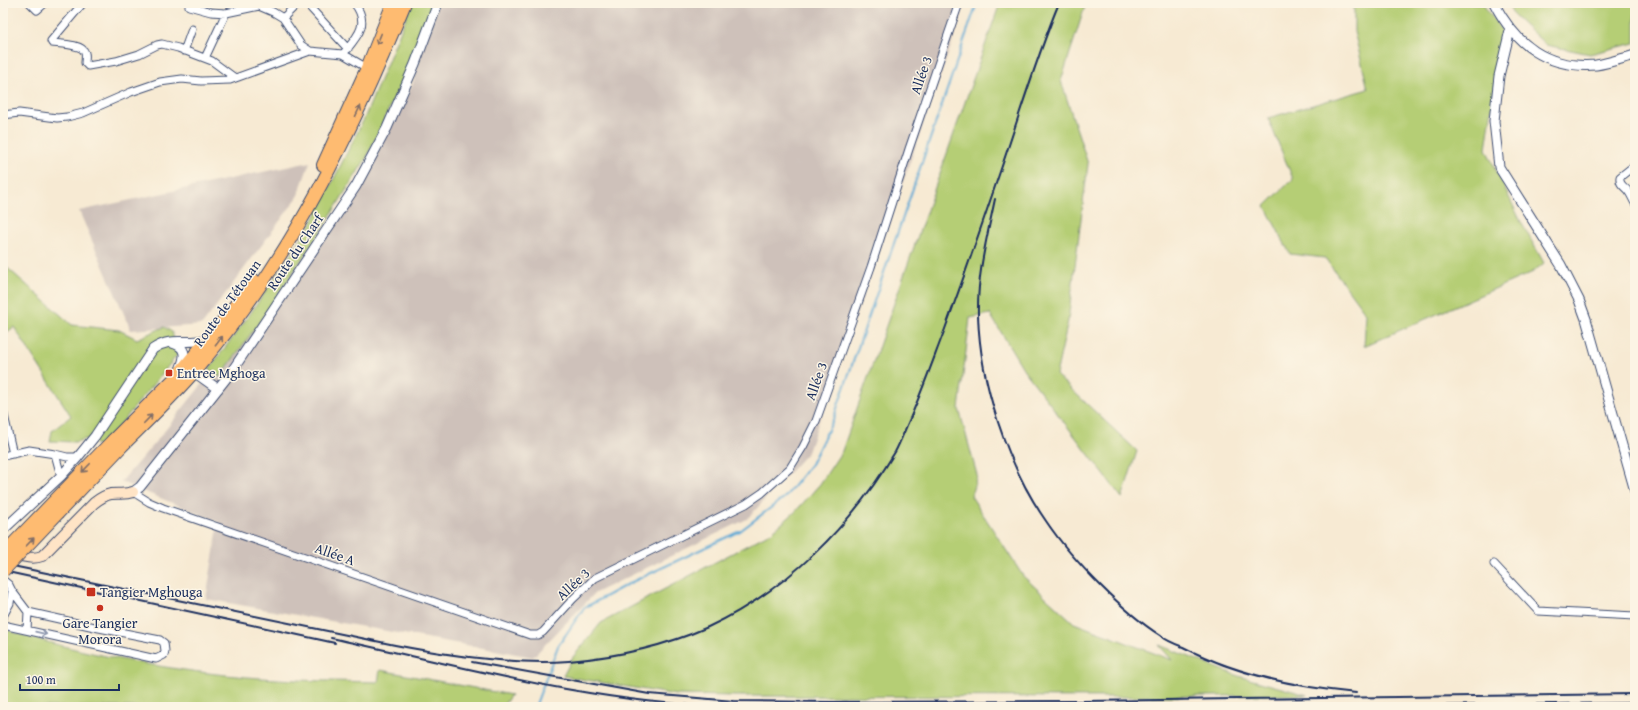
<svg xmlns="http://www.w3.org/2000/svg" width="1638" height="710" font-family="'Gentium Book Plus',serif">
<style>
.industrial{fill:#cec1ba}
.green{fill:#b5ce74;stroke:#687e69}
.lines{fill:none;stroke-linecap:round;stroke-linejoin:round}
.stream{stroke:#5ba9d5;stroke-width:2}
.minor-casing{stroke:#3c4b70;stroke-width:9}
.tertiary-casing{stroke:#3c4b70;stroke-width:11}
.secondary-casing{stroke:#3c4b70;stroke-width:12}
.trunk-casing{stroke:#3c4b70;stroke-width:14}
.minor{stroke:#fff;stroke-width:7}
.tertiary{stroke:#fff;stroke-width:9}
.secondary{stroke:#ffe4c6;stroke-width:10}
.trunk{stroke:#febb71;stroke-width:12}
.rail{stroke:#1b2f5e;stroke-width:2}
.trunk-bridge-casing{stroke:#3c4b70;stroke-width:14;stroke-linecap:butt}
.trunk-bridge{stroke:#febb71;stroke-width:12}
.oneway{stroke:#816e67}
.oneway2{stroke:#8d97ae}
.poi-dot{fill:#c8321e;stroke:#fcf5e5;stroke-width:1.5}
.labels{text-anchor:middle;stroke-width:3;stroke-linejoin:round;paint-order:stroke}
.street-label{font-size:14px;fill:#1b2f5e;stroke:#fcf5e5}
.poi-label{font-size:14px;fill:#1b2f5e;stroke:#fcf5e5;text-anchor:start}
</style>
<rect width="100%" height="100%" fill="#fcf5e5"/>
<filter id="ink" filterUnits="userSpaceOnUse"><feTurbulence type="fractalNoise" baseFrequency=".025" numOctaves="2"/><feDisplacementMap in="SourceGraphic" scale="8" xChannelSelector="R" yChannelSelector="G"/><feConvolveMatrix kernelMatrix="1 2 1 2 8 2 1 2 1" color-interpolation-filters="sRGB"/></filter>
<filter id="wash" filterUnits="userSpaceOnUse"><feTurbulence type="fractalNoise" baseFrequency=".012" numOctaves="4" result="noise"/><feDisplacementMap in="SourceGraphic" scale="16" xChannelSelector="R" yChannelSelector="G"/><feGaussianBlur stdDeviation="0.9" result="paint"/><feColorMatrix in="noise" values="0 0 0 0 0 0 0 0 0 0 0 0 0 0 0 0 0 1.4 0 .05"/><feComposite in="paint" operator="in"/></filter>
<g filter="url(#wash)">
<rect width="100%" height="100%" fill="#f7ead3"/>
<path class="industrial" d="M438 3H966L808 452 747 519 595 593 533 657 206 599 219 522 121 482 163 433 355 194 412 86Z
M310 162 297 198 202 325 131 330 79 211Z"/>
<path class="green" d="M412 3H434L430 19 367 157 322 229 260 321 220 377 209 369 248 317 309 228 364 119Z
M1000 3H1086L1061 81 1088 164 1068 321 1056 375 1137 451 1122 498 1024 370 990 314 970 318 959 409 977 475 971 496 1023 576 1074 623 1172 660 1159 645 1238 676 1307 695 1121 697 737 696 676 695 563 676 573 657 601 623 772 532 795 512 820 484 842 451Z
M1354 3H1482L1503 32 1486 149 1521 222 1544 263 1533 272 1364 346 1366 314 1325 258 1290 254 1265 206 1293 179 1268 118 1368 89 1354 31Z
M1508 3H1635V43L1590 54 1546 45 1512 13Z
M3 264 72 325 119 330 137 339 164 327 172 332 178 354 102 447 86 439 75 442 50 441 52 431 71 416 14 327 3 335Z
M3 629C85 655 175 672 260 678 299 681 339 681 378 682L380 670 511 695 502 707H3Z"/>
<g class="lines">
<path class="stream" d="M535 707 558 646 584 608 632 582 740 531 785 497 811 464 833 420 977 3"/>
</g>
</g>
<g filter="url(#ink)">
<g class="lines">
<defs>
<path id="minor" d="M30 3 37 10 45 3
M83 3 51 41 52 43C60 44 83 44 85 53 86 56 85 60 85 63L88 66 116 61 139 54 157 45 162 44 178 48 212 61 235 78
M306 3 348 49
M354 3C371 24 357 37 343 54L367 68
M189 6 211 12 226 13 259 6 273 12 283 18 301 45 310 51 343 54
M283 18 298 3
M184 51 192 29
M205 58 226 13
M3 115 19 113 57 118 67 117 83 113 131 92 160 82 182 79 201 81 230 80 310 51
M1635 165 1620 177C1619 185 1624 186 1628 191 1631 194 1632 199 1635 203
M3 411 13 454
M3 456 29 450 55 454
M61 476 55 454 67 457H78
M133 492 149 502 163 508 530 635H538L543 632 573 599 595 578 746 504 762 493 790 468 803 447 816 421 871 267 909 149 959 3
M1494 564 1538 611 1635 616
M3 580 9 585 12 591 28 612 99 628 160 640 164 643 165 651 164 655 156 659 3 625
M3 616 10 603 12 591
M27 630 28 612"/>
<path id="tertiary" d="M1494 3C1516 45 1547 69 1596 65 1609 63 1623 58 1635 55
M1510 30 1499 76 1494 121 1499 167 1561 265 1579 300 1586 319 1635 491
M172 343C186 347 186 355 181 367
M194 372 218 389
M133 492 140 487 232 371 356 186 387 128 415 64 438 3
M3 530 61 476 78 457 95 436 153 349C174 335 185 346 207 339"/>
<path id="secondary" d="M13 554C23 556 32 560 42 556L94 503C99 499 105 495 111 494 120 493 124 495 133 492"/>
<path id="trunk" d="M323 165 367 68 393 3
M113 440 176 377 231 311 254 280
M121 447C149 419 179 391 204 360 293 255 353 130 405 3"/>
</defs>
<use href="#minor" class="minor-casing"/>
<use href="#tertiary" class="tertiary-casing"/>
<use href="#secondary" class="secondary-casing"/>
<use href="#trunk" class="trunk-casing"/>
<use href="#minor" class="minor"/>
<use href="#tertiary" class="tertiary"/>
<use href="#secondary" class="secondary"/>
<use href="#trunk" class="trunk"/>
<path class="rail" d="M995 199C987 237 977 275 978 315 980 383 1007 465 1046 521 1062 545 1081 566 1101 586 1119 604 1139 622 1161 636 1167 641 1175 644 1183 647 1237 675 1296 687 1356 693
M3 564 395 645C451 656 512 665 569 661 616 657 665 646 708 627 787 590 851 526 895 452 900 443 904 432 908 423 922 392 933 360 945 329 965 274 984 219 1003 163 1021 110 1037 56 1059 3
M3 571 335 643
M331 638C461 666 587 702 722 707
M472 662 649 694 734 701 832 702 1083 701 1635 694
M1338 707 1635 703"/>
<defs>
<path id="trunk-bridge" d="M3 554 113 440
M3 571 121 447"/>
</defs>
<use href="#trunk-bridge" class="trunk-bridge-casing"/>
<use href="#trunk-bridge" class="trunk-bridge"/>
</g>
<defs><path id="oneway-shaft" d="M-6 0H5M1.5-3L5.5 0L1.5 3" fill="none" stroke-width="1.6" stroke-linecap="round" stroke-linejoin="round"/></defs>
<g class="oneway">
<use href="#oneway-shaft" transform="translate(379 39) rotate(112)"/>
<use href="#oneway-shaft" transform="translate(358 111) rotate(-65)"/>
<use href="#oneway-shaft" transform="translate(219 341) rotate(-53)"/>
<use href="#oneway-shaft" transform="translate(148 419) rotate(-46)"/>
<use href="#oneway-shaft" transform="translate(86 468) rotate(134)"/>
<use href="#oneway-shaft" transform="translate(30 542) rotate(-46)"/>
</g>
<use class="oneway2" href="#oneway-shaft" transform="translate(41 633) rotate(13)"/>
</g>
<g class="poi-dot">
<rect x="165" y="369" width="8" height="8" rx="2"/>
<rect x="86" y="587" width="10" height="10" rx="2"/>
<circle cx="100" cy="608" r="4"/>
</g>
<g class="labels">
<g class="street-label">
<text transform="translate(921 75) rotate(-71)" y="5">Allée 3</text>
<text transform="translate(295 252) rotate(-56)" y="5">Route du Charf</text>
<text transform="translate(227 303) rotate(-54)" y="5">Route de Tétouan</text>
<text transform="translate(816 381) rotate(-70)" y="5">Allée 3</text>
<text transform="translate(335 554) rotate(19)" y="5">Allée A</text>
<text transform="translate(573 584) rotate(-43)" y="5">Allée 3</text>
</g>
<g class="poi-label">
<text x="177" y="378">Entree Mghoga</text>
<text x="100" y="597">Tangier Mghouga</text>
<text x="100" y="628" text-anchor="middle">Gare Tangier<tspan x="100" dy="16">Morora</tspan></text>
</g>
</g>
<rect width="1638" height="710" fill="none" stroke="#fcf5e5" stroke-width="16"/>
<path d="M20 684v6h99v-6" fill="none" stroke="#1b2f5e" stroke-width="2"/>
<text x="26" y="684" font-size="12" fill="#1b2f5e" stroke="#fcf5e5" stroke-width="3" paint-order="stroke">100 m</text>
</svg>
